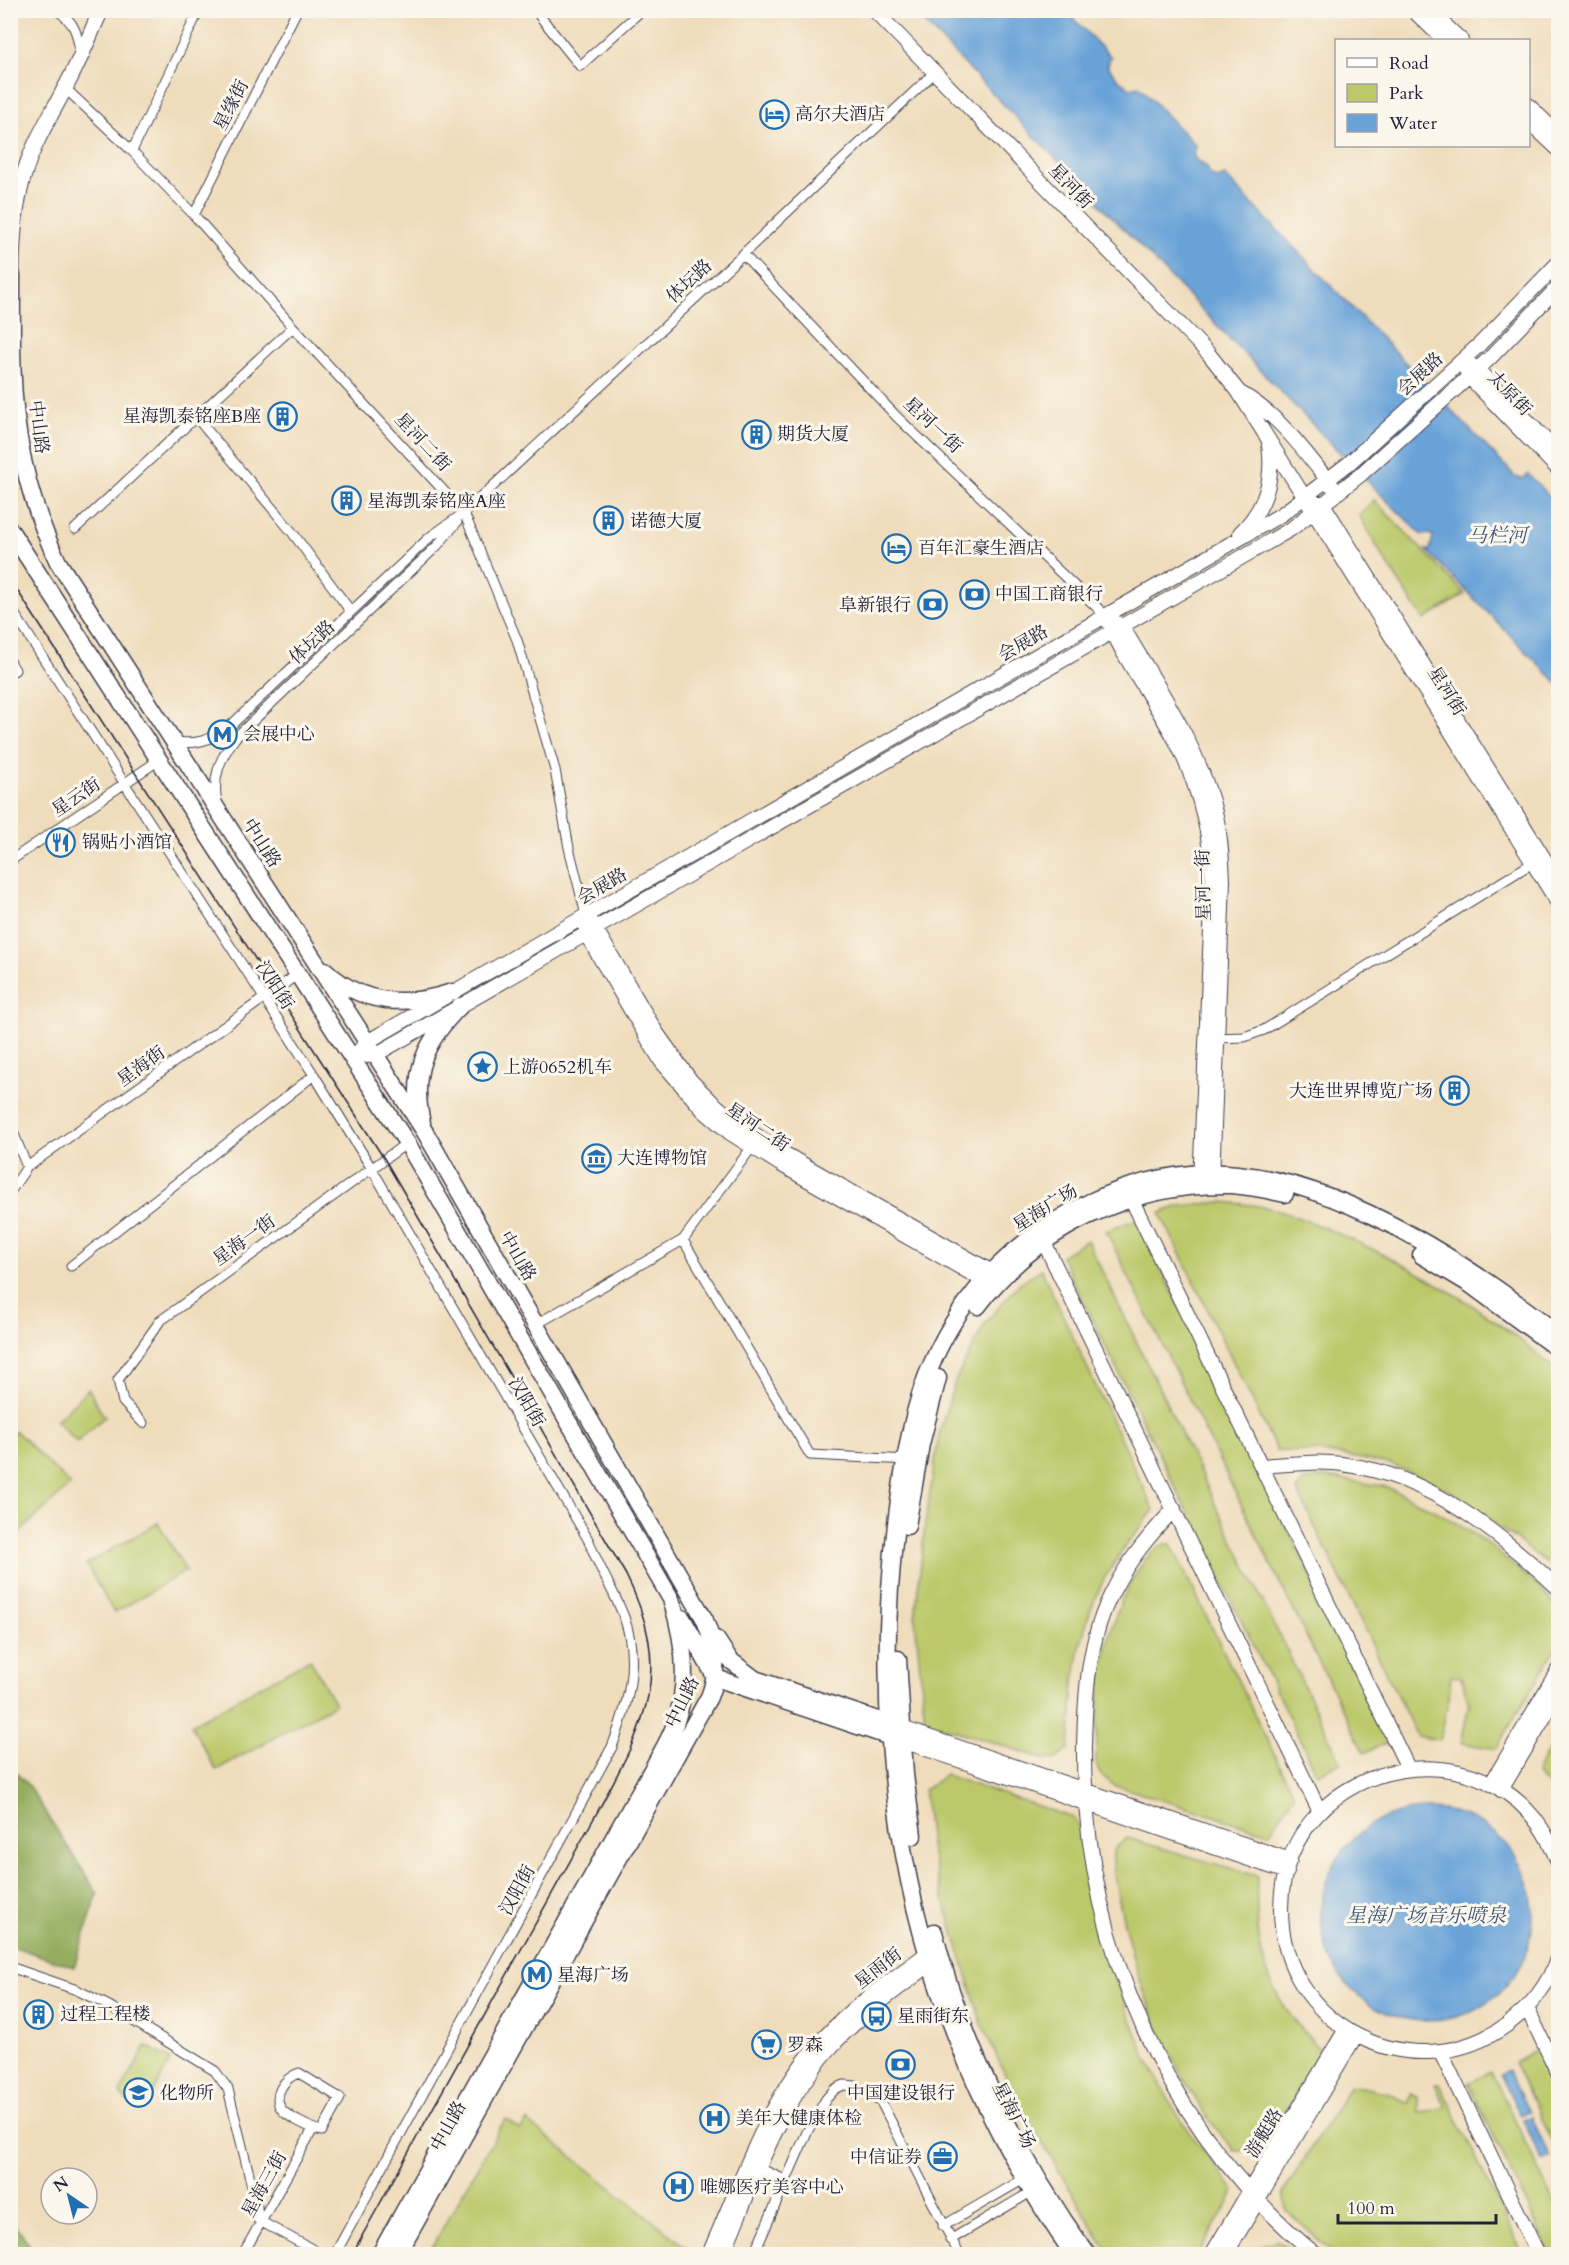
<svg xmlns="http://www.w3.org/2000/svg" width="1569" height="2265" font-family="Cardo,'Noto Serif SC',serif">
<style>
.green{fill:#bbc96b;stroke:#6e7653;stroke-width:1.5}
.forest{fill:#94ad5f;stroke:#5b684d;stroke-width:1.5}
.water{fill:#69a3d8;stroke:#46628a;stroke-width:1.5}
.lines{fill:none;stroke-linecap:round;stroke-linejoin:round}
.street-casing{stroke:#413e4e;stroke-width:11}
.secondary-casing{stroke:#413e4e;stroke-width:16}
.primary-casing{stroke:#413e4e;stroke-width:17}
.highway-casing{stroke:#413e4e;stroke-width:19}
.street{stroke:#fff;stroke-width:9}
.secondary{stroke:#fff;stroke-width:14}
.primary{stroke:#fff;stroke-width:15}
.highway{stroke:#fff;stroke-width:16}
.tram{stroke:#22223b;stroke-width:1.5}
.labels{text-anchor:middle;stroke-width:6;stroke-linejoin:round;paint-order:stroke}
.street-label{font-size:18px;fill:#22223b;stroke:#fbf7ec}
.poi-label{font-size:18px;fill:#22223b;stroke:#fbf7ec;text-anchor:start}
.water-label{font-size:20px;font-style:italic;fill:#3e567a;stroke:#fbf7ec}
</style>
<rect width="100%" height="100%" fill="#fbf7ec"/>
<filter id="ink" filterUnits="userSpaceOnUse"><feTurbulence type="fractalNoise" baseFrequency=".0167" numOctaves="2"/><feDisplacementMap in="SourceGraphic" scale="12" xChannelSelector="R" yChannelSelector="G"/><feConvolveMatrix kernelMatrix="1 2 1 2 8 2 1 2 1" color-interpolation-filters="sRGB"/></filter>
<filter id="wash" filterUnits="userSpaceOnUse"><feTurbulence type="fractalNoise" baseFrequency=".008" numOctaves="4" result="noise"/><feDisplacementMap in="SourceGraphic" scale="24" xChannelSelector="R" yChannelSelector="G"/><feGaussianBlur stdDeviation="1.35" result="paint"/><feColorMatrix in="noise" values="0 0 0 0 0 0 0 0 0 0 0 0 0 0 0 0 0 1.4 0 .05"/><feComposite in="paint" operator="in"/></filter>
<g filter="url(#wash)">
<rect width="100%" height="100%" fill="#efdcbb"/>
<path class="green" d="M1374 500 1465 594 1424 620 1383 557 1359 515Z
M1222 1202C1234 1203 1246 1204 1258 1206 1282 1210 1305 1220 1327 1229 1410 1263 1492 1312 1558 1372V1571L1451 1491 1390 1464 1323 1452 1277 1451 1160 1213 1179 1206Z
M1137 1219 1391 1741 1364 1753 1106 1231Z
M1087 1240 1341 1762 1317 1774 1061 1256Z
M1041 1269 1154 1510 1123 1549 1104 1579 1090 1611 1080 1646 1074 1683 1069 1749 1056 1759 1048 1760 925 1721 915 1618 925 1525 939 1435 955 1381 986 1322 1020 1283Z
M88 1389C96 1397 95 1407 105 1416L77 1442 56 1421Z
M16 1431 70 1485 11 1540V1435Z
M1325 1477 1387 1487 1438 1512 1486 1542 1542 1590 1558 1608V1645L1496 1749 1461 1743 1469 1704 1461 1677 1451 1676 1449 1698 1440 1740 1417 1736 1297 1490 1303 1481Z
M158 1523 186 1571 114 1613 86 1564Z
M1166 1544H1171L1294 1795 1269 1833 1114 1785 1100 1774 1096 1764C1098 1696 1100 1627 1139 1569 1147 1558 1153 1547 1166 1544Z
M310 1659 335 1704 216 1770 191 1725Z
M1558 1733V1795L1536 1773Z
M945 1775 1073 1818 1080 1827C1096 1918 1119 2009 1164 2091 1181 2124 1212 2161 1235 2191L1198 2254H1109L1018 2103 982 2024 939 1885 930 1846 924 1790Z
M1127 1838 1257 1876C1255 1934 1259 1977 1297 2024 1305 2034 1314 2042 1322 2052L1262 2150H1234C1177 2087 1138 1992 1121 1909 1116 1889 1112 1870 1113 1850Z
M146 2046 171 2059 144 2110 126 2101 120 2093Z
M1538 2050 1558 2092V2153L1514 2062Z
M1491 2071 1558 2209V2254H1551L1468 2083Z
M1435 2084H1440L1523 2254H1334L1287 2211 1283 2193 1351 2085 1390 2093 1408 2103 1411 2094 1418 2097 1419 2113 1446 2107Z
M505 2119 520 2130 527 2121 695 2254H428Z
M1277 2240 1294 2254H1248L1250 2250Z"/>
<path class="forest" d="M11 1768 28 1785 98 1894 74 1967 11 1946Z
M11 2222 22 2233 35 2254H11Z"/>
<path class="water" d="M913 11H1066L1111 57 1108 60 1109 63 1107 65 1117 78 1130 88 1139 86 1197 147 1193 151 1195 159 1207 167 1210 175 1218 179 1225 176 1513 474 1512 476 1523 479 1528 474 1558 505V684L1425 549 1430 551 1433 536 1429 534 1422 535 1369 483Z
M1321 1915a106 106 0 1 1 212 0a106 106 0 1 1-212 0Z
M1508 2070 1529 2111 1520 2115 1500 2074Z
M1531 2116 1550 2157 1542 2161 1523 2120Z"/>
</g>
<g filter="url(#ink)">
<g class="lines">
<defs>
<path id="street" d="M57 10C75 23 77 32 80 52
M535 10 580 66 642 10
M65 88 132 151 194 215 293 327 464 513 517 640 555 770 569 848 586 915
M132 151 199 10
M194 215 297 10
M743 254 897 417 1106 616
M196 417 292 532 349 609
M75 529 293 327
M10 607 314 1075 372 1169 589 1541C598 1567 614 1591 624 1617 640 1661 628 1705 612 1747L335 2254
M10 662 15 670 10 673
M175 742C196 745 210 740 227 729L430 537 464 513 743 254 935 72
M217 802C212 777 220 758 235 738L437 546 457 522
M10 861 159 760
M1217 1038 1244 1037 1264 1030 1537 860
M10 1124 27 1167
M10 1192 27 1167 298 974
M683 1240 810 1455 909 1460
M71 1266 314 1075
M535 1325 683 1240 752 1147
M143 1423 123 1402 118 1380 160 1321 407 1143
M10 1967 77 1990 109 2006 215 2071 228 2089 257 2207 258 2220 321 2254
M299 2073 340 2098 322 2131C312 2129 290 2118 283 2111 270 2097 285 2077 299 2073Z
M755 2166 785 2180
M751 2172 783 2186
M943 2226 1029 2176
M950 2240 1036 2189
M243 2254 313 2129
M754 2254 807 2132 826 2099 835 2089 844 2085 856 2086 881 2102 959 2254"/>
<path id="secondary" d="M874 10 1208 353 1238 391 1558 903
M1413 10 1444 40
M1429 10 1461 40
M1528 105 1558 134
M1528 121 1558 149
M1471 365 1478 369 1558 453
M1466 370 1469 377 1558 469
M1242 394C1281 417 1305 452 1333 487
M1314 501 1323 504 1558 881
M1240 533C1265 509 1274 479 1269 445
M1115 622 1122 626C1157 686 1200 748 1216 816 1221 837 1222 859 1223 880L1212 1181
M1109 623C1126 663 1154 700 1175 739 1198 784 1211 832 1213 884L1200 1183
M591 921 656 1032 691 1081 711 1101 738 1124 785 1154 1001 1277
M586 925V934L661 1061 704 1111 730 1133 780 1164 993 1286
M367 1056 375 1055 1291 529 1359 476 1491 357 1558 287
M352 1059 367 1042 1282 514 1348 464 1479 345 1558 263
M1127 1190 1408 1768
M1040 1234 1320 1812
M1262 1466C1290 1464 1319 1460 1348 1465 1429 1476 1501 1534 1558 1588
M1174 1509C1151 1534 1129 1559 1114 1589 1088 1637 1085 1694 1084 1748 1083 1942 1165 2129 1315 2254
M902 1728 1290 1860
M903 1741 1287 1872
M1491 1784 1558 1670
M1501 1790 1558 1694
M1558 1863C1507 1713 1283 1751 1281 1908 1280 2027 1414 2093 1508 2024 1531 2007 1550 1983 1558 1956
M1527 2008 1558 2073
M1440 2051 1538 2254
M709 2254C741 2182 767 2100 822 2040 853 2006 891 1980 928 1953L936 1955
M723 2254C753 2183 778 2106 831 2047 861 2013 901 1987 937 1959
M1212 2254 1346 2029
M1226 2254 1356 2035"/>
<path id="primary" d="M12 275C12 243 14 210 23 178 31 147 49 119 64 90 78 65 89 37 101 10"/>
<path id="highway" d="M12 275C12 329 10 392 20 444 27 486 40 524 58 562L425 1132 705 1620C715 1647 720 1670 709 1697L398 2254
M10 530 407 1143 671 1599C684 1639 690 1684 675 1724 670 1739 661 1753 654 1766L380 2254
M325 970C361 1005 407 1007 452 992
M422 1123C410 1073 425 1041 460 1006
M1421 1255 1471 1285 1558 1349
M978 1306C1037 1227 1133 1183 1231 1185 1249 1186 1268 1190 1285 1194
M907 1526 921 1444 938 1378
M682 1618 716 1678 899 1740
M716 1639 730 1660 755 1679 899 1727
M898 1659 905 1775 913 1836
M934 1932C962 2045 1020 2161 1087 2254
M1073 2254C1015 2171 969 2080 937 1984 886 1832 877 1666 898 1508 905 1459 912 1406 933 1361 964 1290 1020 1235 1090 1202 1133 1181 1189 1169 1237 1174 1348 1185 1472 1267 1558 1334"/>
</defs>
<use href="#street" class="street-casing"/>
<use href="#secondary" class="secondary-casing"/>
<use href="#primary" class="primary-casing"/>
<use href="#highway" class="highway-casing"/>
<use href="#street" class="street"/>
<use href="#secondary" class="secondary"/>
<use href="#primary" class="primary"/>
<use href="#highway" class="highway"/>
<path class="tram" d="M10 579 385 1160 626 1575C674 1671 646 1722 599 1809L352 2254"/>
</g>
</g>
<defs>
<symbol id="hotel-ring" viewBox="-11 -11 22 22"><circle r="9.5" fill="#fbf7ec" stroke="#1f6fb2" stroke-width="1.5"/><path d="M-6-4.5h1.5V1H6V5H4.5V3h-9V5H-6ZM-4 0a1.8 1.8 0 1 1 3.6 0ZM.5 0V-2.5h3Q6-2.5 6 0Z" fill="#1f6fb2"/></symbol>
<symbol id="building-ring" viewBox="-11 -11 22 22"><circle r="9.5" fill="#fbf7ec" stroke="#1f6fb2" stroke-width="1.5"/><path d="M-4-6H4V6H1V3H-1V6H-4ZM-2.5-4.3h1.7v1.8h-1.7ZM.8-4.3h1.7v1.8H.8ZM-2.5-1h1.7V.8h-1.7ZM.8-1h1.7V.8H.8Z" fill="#1f6fb2"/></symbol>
<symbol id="bank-ring" viewBox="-11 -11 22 22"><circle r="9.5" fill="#fbf7ec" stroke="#1f6fb2" stroke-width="1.5"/><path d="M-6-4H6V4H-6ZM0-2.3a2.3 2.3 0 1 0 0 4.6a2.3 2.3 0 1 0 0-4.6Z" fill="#1f6fb2"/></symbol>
<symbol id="metro-ring" viewBox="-11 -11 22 22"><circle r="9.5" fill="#fbf7ec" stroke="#1f6fb2" stroke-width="1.5"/><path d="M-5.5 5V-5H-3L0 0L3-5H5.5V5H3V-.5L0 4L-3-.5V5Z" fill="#1f6fb2"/></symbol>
<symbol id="restaurant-ring" viewBox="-11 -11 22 22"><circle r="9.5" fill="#fbf7ec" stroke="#1f6fb2" stroke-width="1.5"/><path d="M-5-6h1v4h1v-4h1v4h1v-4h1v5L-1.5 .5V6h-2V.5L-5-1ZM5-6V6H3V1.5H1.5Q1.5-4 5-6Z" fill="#1f6fb2"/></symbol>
<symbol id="sight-ring" viewBox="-11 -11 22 22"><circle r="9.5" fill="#fbf7ec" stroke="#1f6fb2" stroke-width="1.5"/><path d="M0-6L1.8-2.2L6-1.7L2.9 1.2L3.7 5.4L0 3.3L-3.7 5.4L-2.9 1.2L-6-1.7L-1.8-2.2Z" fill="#1f6fb2"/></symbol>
<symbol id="museum-ring" viewBox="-11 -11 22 22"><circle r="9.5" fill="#fbf7ec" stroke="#1f6fb2" stroke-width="1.5"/><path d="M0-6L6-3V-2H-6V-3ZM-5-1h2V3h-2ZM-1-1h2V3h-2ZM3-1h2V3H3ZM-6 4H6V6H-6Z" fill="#1f6fb2"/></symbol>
<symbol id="bus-ring" viewBox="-11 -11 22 22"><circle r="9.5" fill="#fbf7ec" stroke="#1f6fb2" stroke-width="1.5"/><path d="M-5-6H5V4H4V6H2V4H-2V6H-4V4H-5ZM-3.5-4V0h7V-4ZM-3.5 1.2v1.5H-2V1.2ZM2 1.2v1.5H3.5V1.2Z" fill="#1f6fb2"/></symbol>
<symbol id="supermarket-ring" viewBox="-11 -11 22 22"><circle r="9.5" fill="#fbf7ec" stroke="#1f6fb2" stroke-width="1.5"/><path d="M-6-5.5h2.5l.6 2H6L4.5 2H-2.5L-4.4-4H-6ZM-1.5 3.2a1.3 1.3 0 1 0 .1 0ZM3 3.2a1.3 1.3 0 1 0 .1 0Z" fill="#1f6fb2"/></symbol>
<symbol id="school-ring" viewBox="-11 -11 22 22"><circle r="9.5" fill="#fbf7ec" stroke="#1f6fb2" stroke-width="1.5"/><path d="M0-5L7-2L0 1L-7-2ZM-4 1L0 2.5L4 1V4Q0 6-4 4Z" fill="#1f6fb2"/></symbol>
<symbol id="hospital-ring" viewBox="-11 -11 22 22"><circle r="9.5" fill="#fbf7ec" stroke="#1f6fb2" stroke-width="1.5"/><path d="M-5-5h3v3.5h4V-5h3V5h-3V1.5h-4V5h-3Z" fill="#1f6fb2"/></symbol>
<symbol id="office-ring" viewBox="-11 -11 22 22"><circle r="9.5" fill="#fbf7ec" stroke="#1f6fb2" stroke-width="1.5"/><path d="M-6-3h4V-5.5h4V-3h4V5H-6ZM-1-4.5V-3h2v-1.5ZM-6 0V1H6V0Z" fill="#1f6fb2"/></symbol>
</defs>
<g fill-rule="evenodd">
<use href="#hotel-ring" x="758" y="98" width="33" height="33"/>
<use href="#building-ring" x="266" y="400" width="33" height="33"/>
<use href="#building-ring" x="740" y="418" width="33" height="33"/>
<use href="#building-ring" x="330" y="484" width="33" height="33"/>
<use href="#building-ring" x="592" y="504" width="33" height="33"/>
<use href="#hotel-ring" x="880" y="532" width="33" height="33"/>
<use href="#bank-ring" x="958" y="578" width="33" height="33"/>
<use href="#bank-ring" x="916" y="588" width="33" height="33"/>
<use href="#metro-ring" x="206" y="718" width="33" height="33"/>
<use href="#restaurant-ring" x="44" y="826" width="33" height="33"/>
<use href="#sight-ring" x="466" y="1050" width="33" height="33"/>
<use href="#building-ring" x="1438" y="1074" width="33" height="33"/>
<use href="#museum-ring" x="580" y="1142" width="33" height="33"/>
<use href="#metro-ring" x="520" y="1958" width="33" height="33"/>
<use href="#building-ring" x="22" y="1998" width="33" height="33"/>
<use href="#bus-ring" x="860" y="2000" width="33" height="33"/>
<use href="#supermarket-ring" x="750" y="2028" width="33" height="33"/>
<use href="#bank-ring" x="884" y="2048" width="33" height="33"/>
<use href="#school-ring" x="122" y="2076" width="33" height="33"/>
<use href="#hospital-ring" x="698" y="2102" width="33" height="33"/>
<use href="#office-ring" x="926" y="2140" width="33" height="33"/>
<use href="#hospital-ring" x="662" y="2170" width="33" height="33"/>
</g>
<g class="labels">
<g class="street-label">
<text transform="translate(231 105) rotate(-63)" y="6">星缘街</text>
<text transform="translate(1071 186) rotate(46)" y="6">星河街</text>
<text transform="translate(689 281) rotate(-43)" y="6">体坛路</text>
<text transform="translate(1420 374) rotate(-43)" y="6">会展路</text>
<text transform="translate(1510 393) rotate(46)" y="6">太原街</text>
<text transform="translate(933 425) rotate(43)" y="6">星河一街</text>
<text transform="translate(39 427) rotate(83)" y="6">中山路</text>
<text transform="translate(423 442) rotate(47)" y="6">星河二街</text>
<text transform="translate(312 642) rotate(-43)" y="6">体坛路</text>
<text transform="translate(1023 643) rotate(-30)" y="6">会展路</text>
<text transform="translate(1447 691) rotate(58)" y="6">星河街</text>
<text transform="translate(76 797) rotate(-34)" y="6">星云街</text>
<text transform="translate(262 843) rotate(57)" y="6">中山路</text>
<text transform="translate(1203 885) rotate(-91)" y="6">星河一街</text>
<text transform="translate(602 886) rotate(-30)" y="6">会展路</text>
<text transform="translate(275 985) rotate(57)" y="6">汉阳街</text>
<text transform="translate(141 1066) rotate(-36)" y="6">星海街</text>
<text transform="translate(758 1127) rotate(34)" y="6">星河二街</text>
<text transform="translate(1045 1208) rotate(-32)" y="6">星海广场</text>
<text transform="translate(244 1240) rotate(-36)" y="6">星海一街</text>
<text transform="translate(518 1256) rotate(60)" y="6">中山路</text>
<text transform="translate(527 1402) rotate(60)" y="6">汉阳街</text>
<text transform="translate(682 1702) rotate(-64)" y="6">中山路</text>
<text transform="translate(517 1890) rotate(-61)" y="6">汉阳街</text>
<text transform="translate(878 1968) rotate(-38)" y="6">星雨街</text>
<text transform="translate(1014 2115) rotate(63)" y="6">星海广场</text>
<text transform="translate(448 2126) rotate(-61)" y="6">中山路</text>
<text transform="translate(1264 2133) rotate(-59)" y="6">游艇路</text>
<text transform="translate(264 2184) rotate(-61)" y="6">星海三街</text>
</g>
<g class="poi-label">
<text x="795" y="120">高尔夫酒店</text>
<text x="261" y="422" text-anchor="end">星海凯泰铭座B座</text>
<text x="777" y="440">期货大厦</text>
<text x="367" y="507">星海凯泰铭座A座</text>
<text x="630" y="527">诺德大厦</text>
<text x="918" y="554">百年汇豪生酒店</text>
<text x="995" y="600">中国工商银行</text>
<text x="911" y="611" text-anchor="end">阜新银行</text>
<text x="243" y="740">会展中心</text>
<text x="82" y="848">锅贴小酒馆</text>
<text x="503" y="1073">上游0652机车</text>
<text x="1433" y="1097" text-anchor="end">大连世界博览广场</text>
<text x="617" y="1164">大连博物馆</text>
<text x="557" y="1981">星海广场</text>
<text x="60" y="2020">过程工程楼</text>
<text x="897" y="2022">星雨街东</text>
<text x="787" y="2051">罗森</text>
<text x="160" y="2099">化物所</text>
<text x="901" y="2099" text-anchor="middle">中国建设银行</text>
<text x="736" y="2124">美年大健康体检</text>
<text x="922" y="2163" text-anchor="end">中信证券</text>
<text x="700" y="2193">唯娜医疗美容中心</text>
</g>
<g class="water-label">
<text x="1497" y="542">马栏河</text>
<text x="1426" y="1922">星海广场音乐喷泉</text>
</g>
</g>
<rect width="1569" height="2265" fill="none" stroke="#fbf7ec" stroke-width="36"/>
<rect x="1335" y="39" width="195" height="108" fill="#fbf7ec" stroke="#a4a2a5" stroke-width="1.5"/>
<rect x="1347" y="58" width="30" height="9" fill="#ffffff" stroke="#a4a2a5" stroke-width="1.5"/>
<text x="1389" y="69" font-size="18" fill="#22223b">Road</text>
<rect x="1347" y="84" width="30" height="18" fill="#bbc96b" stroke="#a4a2a5" stroke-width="1.5"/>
<text x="1389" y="99" font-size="18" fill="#22223b">Park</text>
<rect x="1347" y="114" width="30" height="18" fill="#69a3d8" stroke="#a4a2a5" stroke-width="1.5"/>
<text x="1389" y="129" font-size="18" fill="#22223b">Water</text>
<g transform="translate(69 2196) rotate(325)"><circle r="28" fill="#fbf7ec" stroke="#a4a2a5" stroke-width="1.5"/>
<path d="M0-4.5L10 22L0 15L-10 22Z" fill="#1f6fb2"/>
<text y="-9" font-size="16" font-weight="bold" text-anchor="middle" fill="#22223b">N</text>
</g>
<path d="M1338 2214v9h158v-9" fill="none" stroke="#22223b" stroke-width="3"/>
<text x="1347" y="2214" font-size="18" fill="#22223b" stroke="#fbf7ec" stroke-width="4.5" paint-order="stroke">100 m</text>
</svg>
